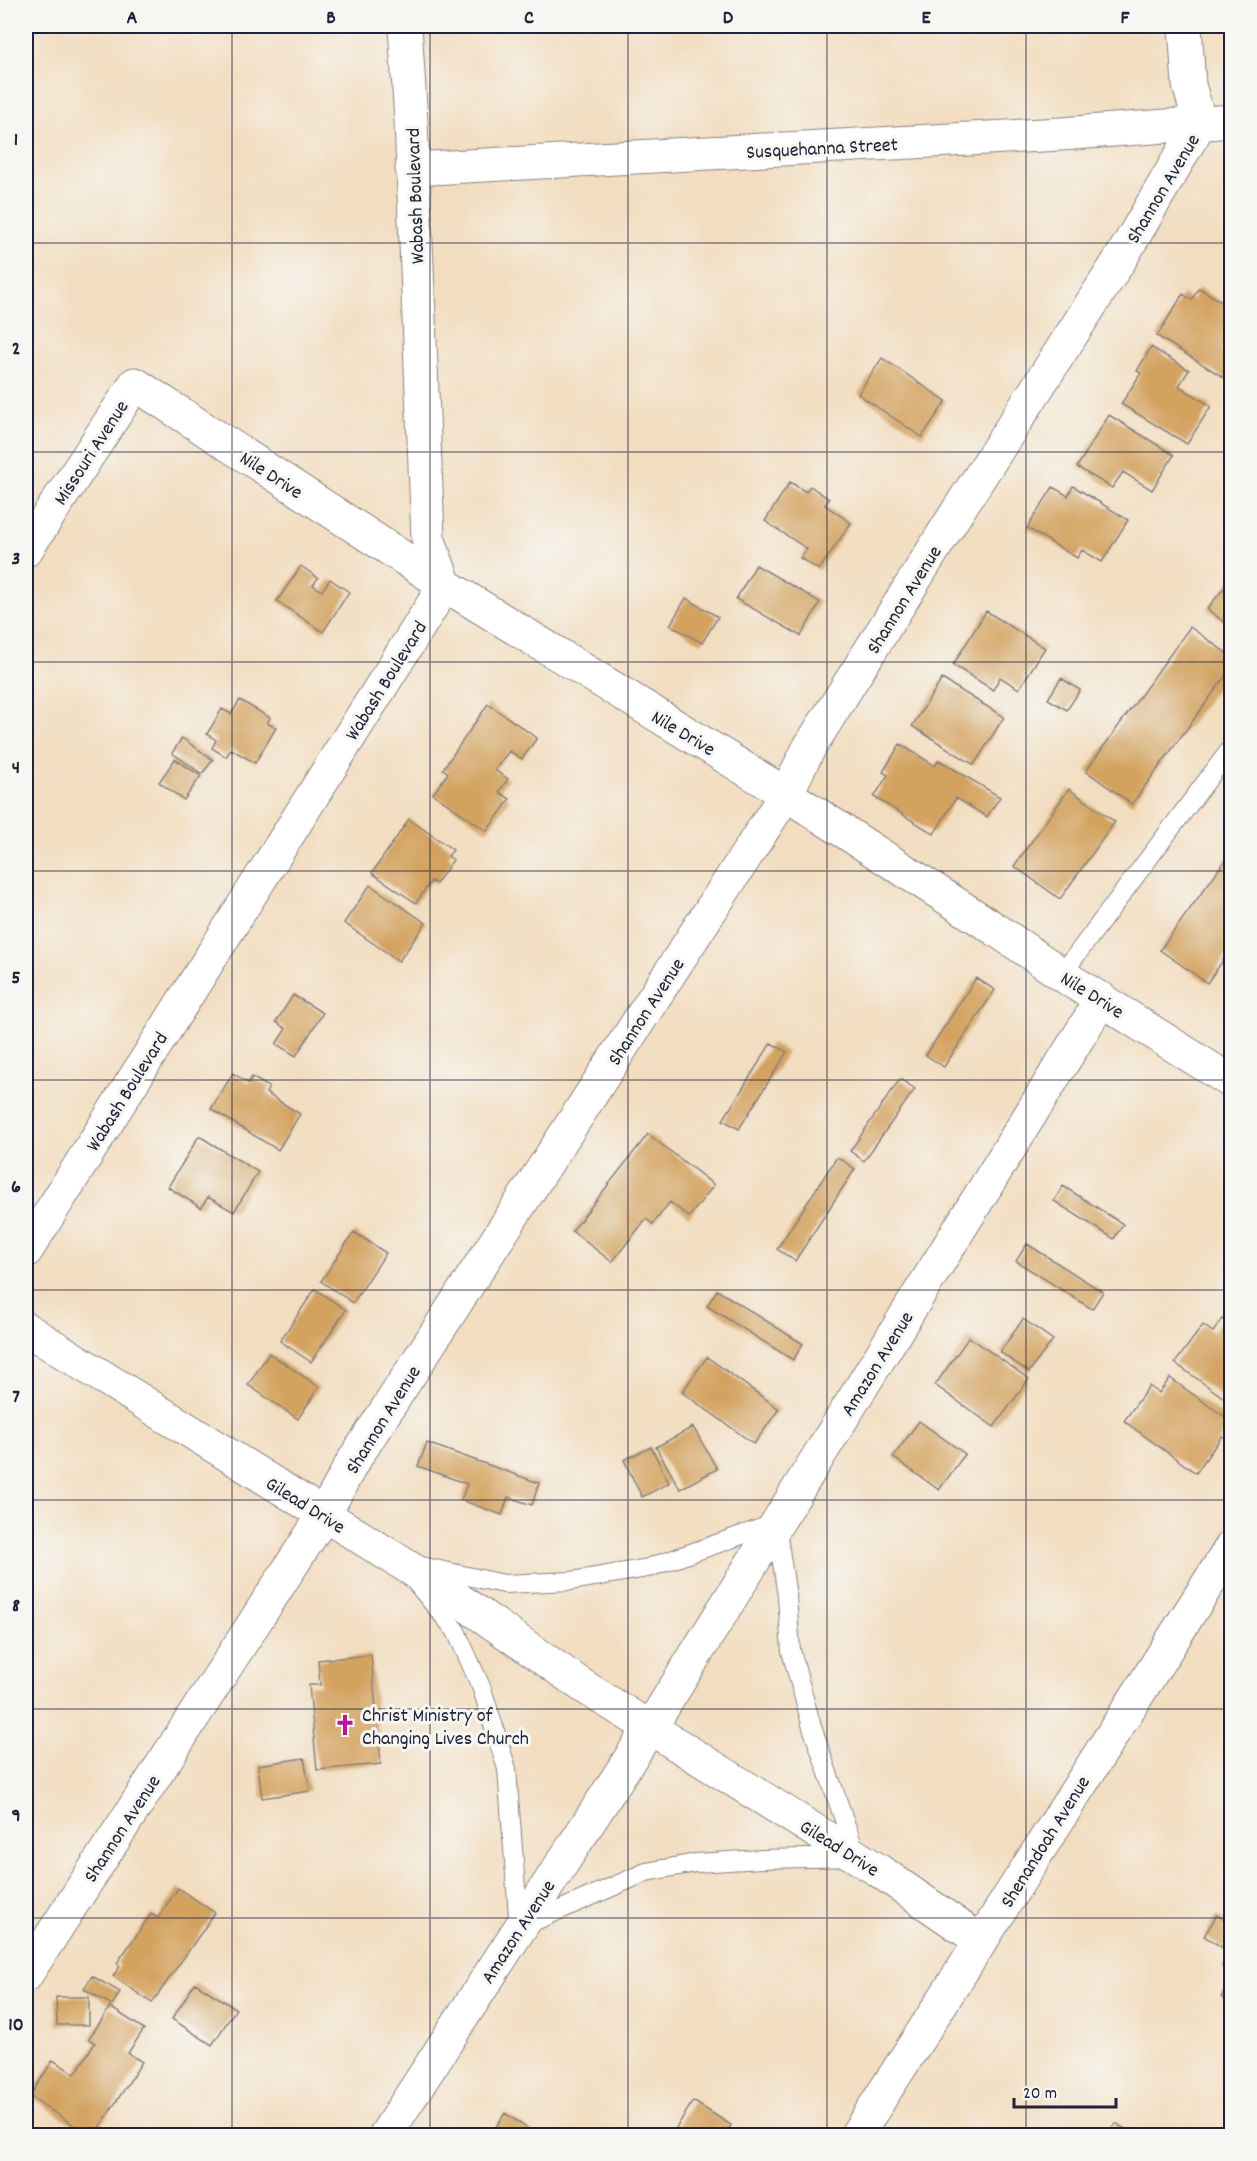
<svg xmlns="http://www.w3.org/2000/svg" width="1257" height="2161" font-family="Dekko,sans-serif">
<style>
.building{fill:#d3a25e}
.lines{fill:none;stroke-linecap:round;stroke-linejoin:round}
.lane-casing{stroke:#8a807e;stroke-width:20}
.street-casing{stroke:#8a807e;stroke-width:35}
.lane{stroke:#fff;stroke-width:18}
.street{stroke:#fff;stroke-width:33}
.grid{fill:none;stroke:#22223b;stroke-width:1.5;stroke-opacity:0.55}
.labels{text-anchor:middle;stroke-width:6;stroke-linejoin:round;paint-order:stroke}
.street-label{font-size:20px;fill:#22223b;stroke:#f6f6f2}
.poi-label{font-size:20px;fill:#22223b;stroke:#f6f6f2;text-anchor:start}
.neatline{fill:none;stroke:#22223b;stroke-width:2}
.grid-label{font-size:20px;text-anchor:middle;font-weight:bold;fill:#22223b}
</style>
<rect width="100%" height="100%" fill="#f6f6f2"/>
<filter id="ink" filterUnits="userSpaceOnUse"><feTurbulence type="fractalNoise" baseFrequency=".0167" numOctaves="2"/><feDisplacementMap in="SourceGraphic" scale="12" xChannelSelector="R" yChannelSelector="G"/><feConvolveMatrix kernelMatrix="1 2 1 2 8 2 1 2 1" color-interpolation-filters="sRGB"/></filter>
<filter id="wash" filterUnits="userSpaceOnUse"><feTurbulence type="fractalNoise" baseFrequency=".008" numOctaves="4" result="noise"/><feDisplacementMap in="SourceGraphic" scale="24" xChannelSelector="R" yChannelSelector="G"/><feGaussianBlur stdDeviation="1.35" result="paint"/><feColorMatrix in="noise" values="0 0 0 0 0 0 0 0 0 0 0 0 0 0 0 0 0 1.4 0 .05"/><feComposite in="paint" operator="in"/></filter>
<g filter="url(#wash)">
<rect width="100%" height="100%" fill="#f2ddc0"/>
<g id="blocks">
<path class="building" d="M1199 288 1232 308V370L1226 379 1157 336 1183 294 1192 300Z
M1151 347 1189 370 1179 386 1211 406 1187 444 1121 404 1141 373 1137 371Z
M882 358 946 401 922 437 858 394Z
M1109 415 1174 455 1152 490 1123 472 1112 488 1077 467Z
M790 482 806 492 810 486 829 499 825 505 851 523 819 570 800 558 807 549 765 521Z
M1073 486 1128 520 1102 562 1082 550 1077 558 1027 528 1053 487 1068 496Z
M756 565 820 602 801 636 736 599Z
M301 566 318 578 313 585 322 591 330 579 349 592 323 632 277 601Z
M1232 578V628L1207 609Z
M686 598 718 617 702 643 670 625Z
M986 611 1045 648 1019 689 1000 677 993 690 953 665Z
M1190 627 1232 657V667L1132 804 1086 771Z
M1061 678 1080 690 1067 710 1048 699Z
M942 679 1004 717 974 765 912 726Z
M240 700 270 718 267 723 276 728 255 763 231 749 226 757 212 748 216 740 207 734 222 709 231 714Z
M488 704 537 738 522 759 509 751 495 770 508 779 499 792 510 799 487 831 433 794 448 773 443 769Z
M182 738 213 760 202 774 172 753Z
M900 744 935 766 939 760 1000 797 987 817 956 798 934 834 874 797 888 775 883 772Z
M175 759 201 776 184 800 159 782Z
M1069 789 1115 822 1060 899 1014 866Z
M409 819 453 850 448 856 453 860 436 884 431 881 416 903 372 873Z
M1232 851V948L1207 983 1160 950Z
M370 885 426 923 399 961 344 923Z
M976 978 995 990 944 1067 926 1055Z
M293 995 323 1013 296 1056 276 1044 286 1029 276 1022Z
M771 1043 787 1052 739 1129 723 1120Z
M233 1073 248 1083 252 1077 269 1087 266 1093 300 1114 278 1150 211 1109Z
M900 1079 915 1089 864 1161 850 1151Z
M648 1134 714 1185 689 1217 670 1202 653 1224 646 1219 612 1262 572 1231Z
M199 1136 258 1172 234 1212 208 1197 201 1208 168 1187Z
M837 1157 855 1169 795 1261 777 1249Z
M1063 1186 1123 1224 1114 1239 1054 1201Z
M354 1232 386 1253 353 1303 321 1281Z
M1027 1244 1103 1292 1092 1309 1016 1261Z
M315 1289 346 1310 311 1362 280 1341Z
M717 1290 803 1344 793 1360 707 1306Z
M1224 1317 1232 1322V1393L1227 1400 1175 1363 1203 1325 1213 1332Z
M1023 1319 1053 1340 1029 1372 1000 1352Z
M969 1337 1029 1379 994 1427 935 1385Z
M269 1353 319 1387 298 1419 248 1385Z
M707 1357 779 1409 754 1444 682 1392Z
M1170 1378 1232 1422V1436L1228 1440 1222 1436 1196 1473 1124 1421 1149 1386 1159 1393Z
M919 1421 965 1454 939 1490 893 1457Z
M693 1427 717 1469 680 1489 656 1447Z
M427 1443 539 1483 532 1505 508 1497 502 1515 461 1500 467 1484 418 1466Z
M651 1447 669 1483 642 1497 624 1460Z
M371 1655 381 1764 317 1770 309 1685H320L318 1660Z
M304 1758 310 1791 262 1798 258 1765Z
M178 1888 215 1913 152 2003 113 1976 120 1966 117 1963 151 1914 158 1918Z
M1217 1915 1232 1925V1973L1222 1967 1231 1953 1204 1936Z
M92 1976 120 1992 112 2005 84 1989Z
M1232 1981V2004L1221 1997Z
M195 1983 236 2009 212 2045 172 2019Z
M56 1997H89V2025H57Z
M110 2007 144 2029 128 2053 142 2062 94 2136H90L30 2096 53 2060 75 2074 95 2043 89 2039Z
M693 2101 731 2125 725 2136H671Z
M505 2113 538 2136H490Z
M1116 2123 1135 2136H1107Z"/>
</g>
</g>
<g filter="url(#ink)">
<use href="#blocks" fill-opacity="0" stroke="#8a807e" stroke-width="1.5"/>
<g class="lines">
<defs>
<path id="lane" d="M1062 974 1232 747
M776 1523 787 1596 791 1651 812 1727 857 1857 762 1859 696 1863 646 1872 519 1928 507 1769 482 1689 456 1631 398 1561 504 1584 571 1581 648 1568Z"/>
<path id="street" d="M412 169 1061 134 1232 121
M26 550 135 384 445 585 786 794 995 929 1073 982 1232 1082
M26 1251 445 585 428 538 411 121 405 26
M26 1329 445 1590 583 1686 878 1870 981 1941
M26 1975 324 1515 352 1463 786 794 809 748 959 509 1121 258 1200 123 1189 85 1185 26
M385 2136 650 1728 1102 999
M856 2136 981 1941 1232 1546"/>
</defs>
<use href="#lane" class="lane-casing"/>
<use href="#street" class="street-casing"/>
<use href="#lane" class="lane"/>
<use href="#street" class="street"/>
</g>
</g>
<path class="grid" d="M232 26V2136M430 26V2136M628 26V2136M827 26V2136M1026 26V2136M26 243H1232M26 452H1232M26 662H1232M26 871H1232M26 1080H1232M26 1290H1232M26 1500H1232M26 1709H1232M26 1918H1232"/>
<defs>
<symbol id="church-bare" viewBox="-9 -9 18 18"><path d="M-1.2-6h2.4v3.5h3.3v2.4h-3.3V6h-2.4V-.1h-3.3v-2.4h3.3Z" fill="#b5179e" stroke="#f6f6f2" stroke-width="2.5" paint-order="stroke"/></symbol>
</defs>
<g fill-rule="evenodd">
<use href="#church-bare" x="330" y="1710" width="30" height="30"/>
</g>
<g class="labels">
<g class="street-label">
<text transform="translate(822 147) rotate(-3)" y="7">Susquehanna Street</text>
<text transform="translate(1162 188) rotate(-59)" y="7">Shannon Avenue</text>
<text transform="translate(414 196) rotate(-92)" y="7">Wabash Boulevard</text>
<text transform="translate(90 452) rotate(-57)" y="7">Missouri Avenue</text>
<text transform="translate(272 474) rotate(33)" y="7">Nile Drive</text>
<text transform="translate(903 599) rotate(-58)" y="7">Shannon Avenue</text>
<text transform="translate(385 680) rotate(-58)" y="7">Wabash Boulevard</text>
<text transform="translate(684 732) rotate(31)" y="7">Nile Drive</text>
<text transform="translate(1093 994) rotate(32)" y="7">Nile Drive</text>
<text transform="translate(645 1011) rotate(-57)" y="7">Shannon Avenue</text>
<text transform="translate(126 1091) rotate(-58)" y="7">Wabash Boulevard</text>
<text transform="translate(876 1363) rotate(-58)" y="7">Amazon Avenue</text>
<text transform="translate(382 1419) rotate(-58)" y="7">Shannon Avenue</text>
<text transform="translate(306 1504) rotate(32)" y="7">Gilead Drive</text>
<text transform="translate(121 1828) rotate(-57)" y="7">Shannon Avenue</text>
<text transform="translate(1044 1841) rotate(-58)" y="7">Shenandoah Avenue</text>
<text transform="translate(840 1847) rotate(32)" y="7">Gilead Drive</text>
<text transform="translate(517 1931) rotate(-57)" y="7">Amazon Avenue</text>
</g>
<g class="poi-label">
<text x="362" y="1721">Christ Ministry of<tspan x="362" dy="23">Changing Lives Church</tspan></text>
</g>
</g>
<rect width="1257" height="2161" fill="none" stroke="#f6f6f2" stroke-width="66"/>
<path d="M1014 2098v9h102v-9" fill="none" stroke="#22223b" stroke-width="3"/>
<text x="1023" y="2098" font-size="18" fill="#22223b" stroke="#f6f6f2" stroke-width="4.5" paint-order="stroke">20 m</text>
<rect x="33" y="33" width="1191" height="2095" class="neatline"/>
<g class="grid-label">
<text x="132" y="23">A</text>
<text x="331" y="23">B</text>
<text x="529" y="23">C</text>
<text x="728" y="23">D</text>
<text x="926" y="23">E</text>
<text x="1125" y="23">F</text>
<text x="16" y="145">1</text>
<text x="16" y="354">2</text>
<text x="16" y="564">3</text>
<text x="16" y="773">4</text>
<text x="16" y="983">5</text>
<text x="16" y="1192">6</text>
<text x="16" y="1402">7</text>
<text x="16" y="1611">8</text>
<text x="16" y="1821">9</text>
<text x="16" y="2030">10</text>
</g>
</svg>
